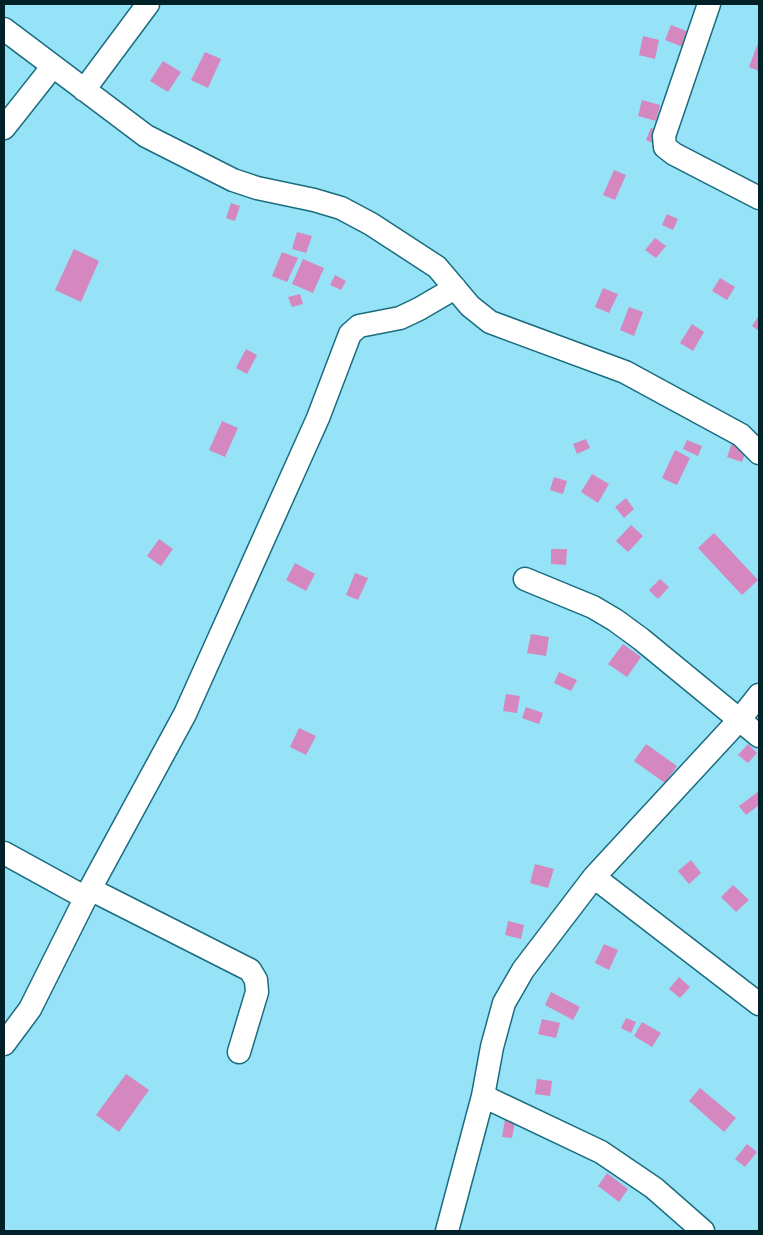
<svg xmlns="http://www.w3.org/2000/svg" width="763" height="1235" font-family="'Varela Round',sans-serif">
<style>
.building{fill:#d488bf}
.lines{fill:none;stroke-linecap:round;stroke-linejoin:round}
.minor-casing{stroke:#1a6c7f;stroke-width:25}
.minor{stroke:#fff;stroke-width:22}
</style>
<rect width="100%" height="100%" fill="#96e2f7"/>
<path class="building" d="M671 25 689 32 683 47 665 40Z
M643 36 659 40 655 59 639 55Z
M758 43 759 44V71L749 67Z
M205 52 221 59 208 88 191 80Z
M163 61 181 72 168 92 150 81Z
M642 100 660 105 656 121 638 116Z
M651 128 662 132 657 145 646 140Z
M614 170 626 175 615 200 603 195Z
M231 203 240 206 235 221 226 218Z
M667 214 678 219 673 230 662 225Z
M297 232 312 236 306 253 292 249Z
M655 238 666 246 656 258 645 250Z
M74 249 99 261 81 302 55 290Z
M282 252 298 258 287 282 272 276Z
M303 259 324 268 313 293 292 284Z
M335 275 346 281 341 290 330 285Z
M720 278 735 287 727 300 712 291Z
M603 288 618 294 609 313 595 307Z
M300 294 303 304 292 307 288 297Z
M629 307 643 312 634 336 620 330Z
M759 315V331L752 326Z
M692 324 704 332 693 351 680 343Z
M246 349 257 355 247 374 236 368Z
M222 421 238 428 225 457 209 450Z
M586 439 590 448 577 454 573 444Z
M687 440 702 446 698 456 683 449Z
M732 443 747 448 742 462 727 457Z
M675 450 690 458 677 485 662 478Z
M592 474 609 484 598 503 581 492Z
M554 477 567 481 563 494 550 490Z
M626 498 634 509 624 518 615 507Z
M631 525 643 536 628 552 616 541Z
M714 533 758 580 742 595 698 548Z
M159 539 173 549 161 566 147 556Z
M551 549H567L566 565 551 564Z
M295 563 315 574 306 591 286 580Z
M355 573 368 578 358 600 346 595Z
M660 579 669 587 658 599 649 590Z
M531 634 549 637 546 656 527 653Z
M623 644 641 657 627 677 608 664Z
M559 672 577 680 571 691 554 683Z
M506 694 520 696 517 713 503 711Z
M526 707 543 713 539 724 522 718Z
M299 728 316 736 306 755 290 747Z
M646 744 677 766 665 783 634 761Z
M748 744 757 753 748 763 738 755Z
M759 791V805L746 815 739 806Z
M691 860 701 873 689 884 678 871Z
M535 864 554 869 548 888 530 883Z
M733 885 749 900 736 912 721 897Z
M508 921 524 925 521 939 505 935Z
M604 944 618 950 609 970 595 963Z
M679 977 690 987 680 998 669 989Z
M551 992 580 1007 573 1020 545 1005Z
M626 1018 636 1022 631 1033 621 1028Z
M542 1019 560 1023 556 1038 538 1034Z
M642 1022 661 1033 652 1047 634 1036Z
M126 1074 149 1090 119 1132 96 1115Z
M537 1079 552 1081 550 1096 535 1094Z
M700 1088 736 1118 724 1132 689 1101Z
M505 1119 515 1121 512 1138 502 1137Z
M747 1144 757 1152 745 1167 735 1159Z
M607 1173 628 1189 619 1202 598 1186Z"/>
<g class="lines">
<defs>
<path id="minor" d="M709 4 664 136 665 147 674 154 759 198
M4 29 146 136 233 180 257 188 314 200 341 208 371 224 437 267 470 306 490 322 625 372 741 435 759 453
M84 90 148 4
M4 128 53 66
M525 579 593 607 615 620 641 639 759 736
M4 853 86 898
M594 877 759 1004
M90 889 250 970 256 980 257 992 239 1052
M4 1044 30 1009 90 889 185 714 318 418 350 334 359 326 400 318 419 309 455 288
M483 1096 601 1152 654 1188 703 1231
M447 1231 483 1096 492 1047 504 1003 523 970 594 877 740 719 759 695"/>
</defs>
<use href="#minor" class="minor-casing"/>
<use href="#minor" class="minor"/>
</g>
<rect width="763" height="1235" fill="none" stroke="#012128" stroke-width="10"/>
</svg>
